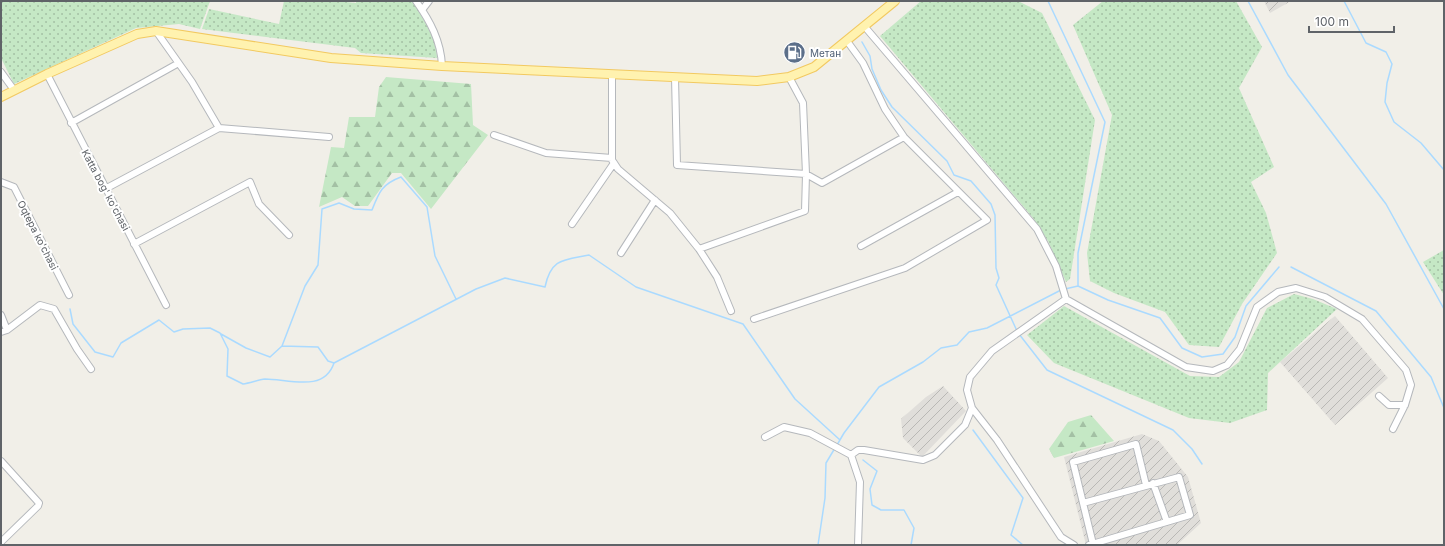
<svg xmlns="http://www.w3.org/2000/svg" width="1445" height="546" font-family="Inter,sans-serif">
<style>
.industrial{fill:url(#industrial-furrows)}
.grass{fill:url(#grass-dots)}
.forest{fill:url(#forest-firs)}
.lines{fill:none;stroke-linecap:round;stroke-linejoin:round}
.stream{stroke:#aadaff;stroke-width:1.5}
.minor-casing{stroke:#b5b8bc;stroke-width:8}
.major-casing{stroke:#f2c960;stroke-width:10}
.minor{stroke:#fff;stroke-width:6}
.major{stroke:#fff2af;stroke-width:8}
.labels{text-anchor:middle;stroke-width:4;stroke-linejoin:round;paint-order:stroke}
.service-label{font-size:10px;fill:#4e5e75;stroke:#fff;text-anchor:start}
.street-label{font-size:10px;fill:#5f6368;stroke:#fff}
</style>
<defs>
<pattern id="industrial-furrows" width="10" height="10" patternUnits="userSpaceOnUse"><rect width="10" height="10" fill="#e0deda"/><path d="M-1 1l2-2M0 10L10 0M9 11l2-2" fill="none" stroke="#b9b8b5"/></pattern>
<pattern id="grass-dots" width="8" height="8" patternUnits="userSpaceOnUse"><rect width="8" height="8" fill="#c5e8c5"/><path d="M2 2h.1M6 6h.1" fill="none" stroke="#a3c0a4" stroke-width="1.8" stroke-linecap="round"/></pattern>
<pattern id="forest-firs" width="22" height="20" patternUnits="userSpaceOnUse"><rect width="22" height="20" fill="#c5e8c5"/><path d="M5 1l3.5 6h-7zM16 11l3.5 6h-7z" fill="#a3c0a4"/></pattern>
</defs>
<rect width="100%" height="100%" fill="#f1efe8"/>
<path class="industrial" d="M1264 1H1291L1270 13Z
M1335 316 1388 378 1335 425 1280 362Z
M943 386 966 411 922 457 903 438 901 419 926 397Z
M1142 434 1159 441 1188 477 1201 523 1177 545H1086L1064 457Z"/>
<path class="grass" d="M1 1H210L200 29 179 24 136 28 14 84 1 58Z
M284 1H337L356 3V1H413C422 18 437 38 437 58L361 53 355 48 202 29 209 9 279 24Z
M921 1H1018L1042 13 1095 120 1070 279 1066 282 1048 241 1033 218 880 36Z
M1103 1H1236L1262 47 1239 88 1274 167 1251 182 1266 213 1277 253 1242 304 1219 347 1189 345 1165 312 1114 293 1090 281 1087 253 1112 115 1073 25Z
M1444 250V295L1423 262Z
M1294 294 1313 299 1337 309 1268 373 1267 410 1230 423 1189 418 1054 363 1027 335 1064 306 1190 376 1219 377 1239 362 1267 308Z"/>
<path class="forest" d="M386 77 471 84 473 125 488 135 431 209 401 173H392L368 206H355L342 197 319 207 331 147 344 148 349 117H375L379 87Z
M1091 415 1114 441 1054 458 1049 449 1068 422Z"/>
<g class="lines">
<path class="stream" d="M1048 1 1105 122 1078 253V286L1108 300 1160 318 1182 348 1202 357 1223 354 1235 337 1246 306 1279 267
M1248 1 1288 75 1386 204 1444 309
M1344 1 1366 43 1386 52 1392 64 1387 83 1385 102 1394 122 1421 143 1444 170
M862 42 870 56 872 69 881 90 892 107 947 161 954 175 971 181 991 204 995 215 996 268 999 278 996 285 1017 331
M1291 267 1376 311 1431 377 1444 408
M1065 289 1078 286
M70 309 73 324 95 352 113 357 121 343 159 320 174 332 183 329 210 328 220 333 228 349 227 376 243 384C250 383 258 380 265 379 288 379 324 393 334 363L476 289 505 278 545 287C551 258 564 260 589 255L636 287 743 324 795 399 840 440
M221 334 246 348 270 357 282 346 305 286 318 265 322 209 339 203 354 209 372 210C379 192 382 184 401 177L427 207 435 256 456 299
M1019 334 1047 370 1173 430 1192 449 1202 464
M282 346 318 347 328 361 334 363
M973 430 1023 498 1011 535 1023 545
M837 445 844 433 879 387 923 362 941 348 957 345 969 332 987 328 1061 290
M863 460 877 471 870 489 872 505 881 510H904L914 528 911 545
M818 545 825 498 826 463 835 448"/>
<defs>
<path id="minor" d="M416 1C430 21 441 41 442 66
M422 10 429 1
M865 27 1037 229 1056 266 1066 299 1186 367 1213 371 1227 365 1240 349 1257 307 1278 292 1296 288 1325 297 1362 319 1406 370 1411 385 1405 405 1393 429
M156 31 192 82 219 128
M1 72 14 90
M47 74 166 305
M612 74V160L618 169 670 213 699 249 717 277 731 311
M675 77 677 165 806 174 822 183 904 137
M71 123 177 64
M494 135 546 153 612 158
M1 182 14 187 69 295
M105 189 219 128 329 137
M572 224 614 163
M134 244 250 182 259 204 289 235
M861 246 958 192
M699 249 805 211 806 174 803 103 789 77
M621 253 655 200
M1066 299 992 351 970 377 967 390 972 408 997 440 1061 537 1074 545
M1 315 7 330
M754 319 905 268 987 220 904 137 885 109 863 63 847 41
M1 332 7 330 40 305 54 309 77 349 91 369
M1379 396 1389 405H1405
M765 437 784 427 810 433 851 455 860 482 858 545
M851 455 858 450H864L923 460 935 455 965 425 972 408
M1 461 39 503 38 506 1 542
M1153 483 1167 522
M1083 503 1179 477 1190 515 1089 545
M1093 544 1073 462 1136 444 1146 485"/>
<path id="major" d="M1 97 47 74 137 34 156 31 331 58 442 66 757 81 789 77 814 67 895 1"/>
</defs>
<use href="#minor" class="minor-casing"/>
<use href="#major" class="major-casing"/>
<use href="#minor" class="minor"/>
<use href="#major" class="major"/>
</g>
<defs>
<symbol id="fuel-disc" viewBox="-11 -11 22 22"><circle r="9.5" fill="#5c6f8a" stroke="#fff"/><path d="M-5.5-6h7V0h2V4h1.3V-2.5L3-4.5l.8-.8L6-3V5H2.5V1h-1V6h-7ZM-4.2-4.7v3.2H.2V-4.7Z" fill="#fff"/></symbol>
</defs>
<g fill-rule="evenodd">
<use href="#fuel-disc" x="782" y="40" width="25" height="25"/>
</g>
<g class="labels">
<g class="service-label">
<text x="810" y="57">Метан</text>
</g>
<g class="street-label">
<text transform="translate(106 190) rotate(62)" y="4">Katta bog' ko'chasi</text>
<text transform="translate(38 235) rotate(63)" y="4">Oqtepa ko'chasi</text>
</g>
</g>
<rect width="1445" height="546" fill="none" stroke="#5f6368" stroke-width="4"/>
<path d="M1309 26v6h85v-6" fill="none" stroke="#5f6368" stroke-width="2"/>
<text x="1315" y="26" font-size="12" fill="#5f6368" stroke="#ffffff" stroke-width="3" paint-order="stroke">100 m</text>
</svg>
